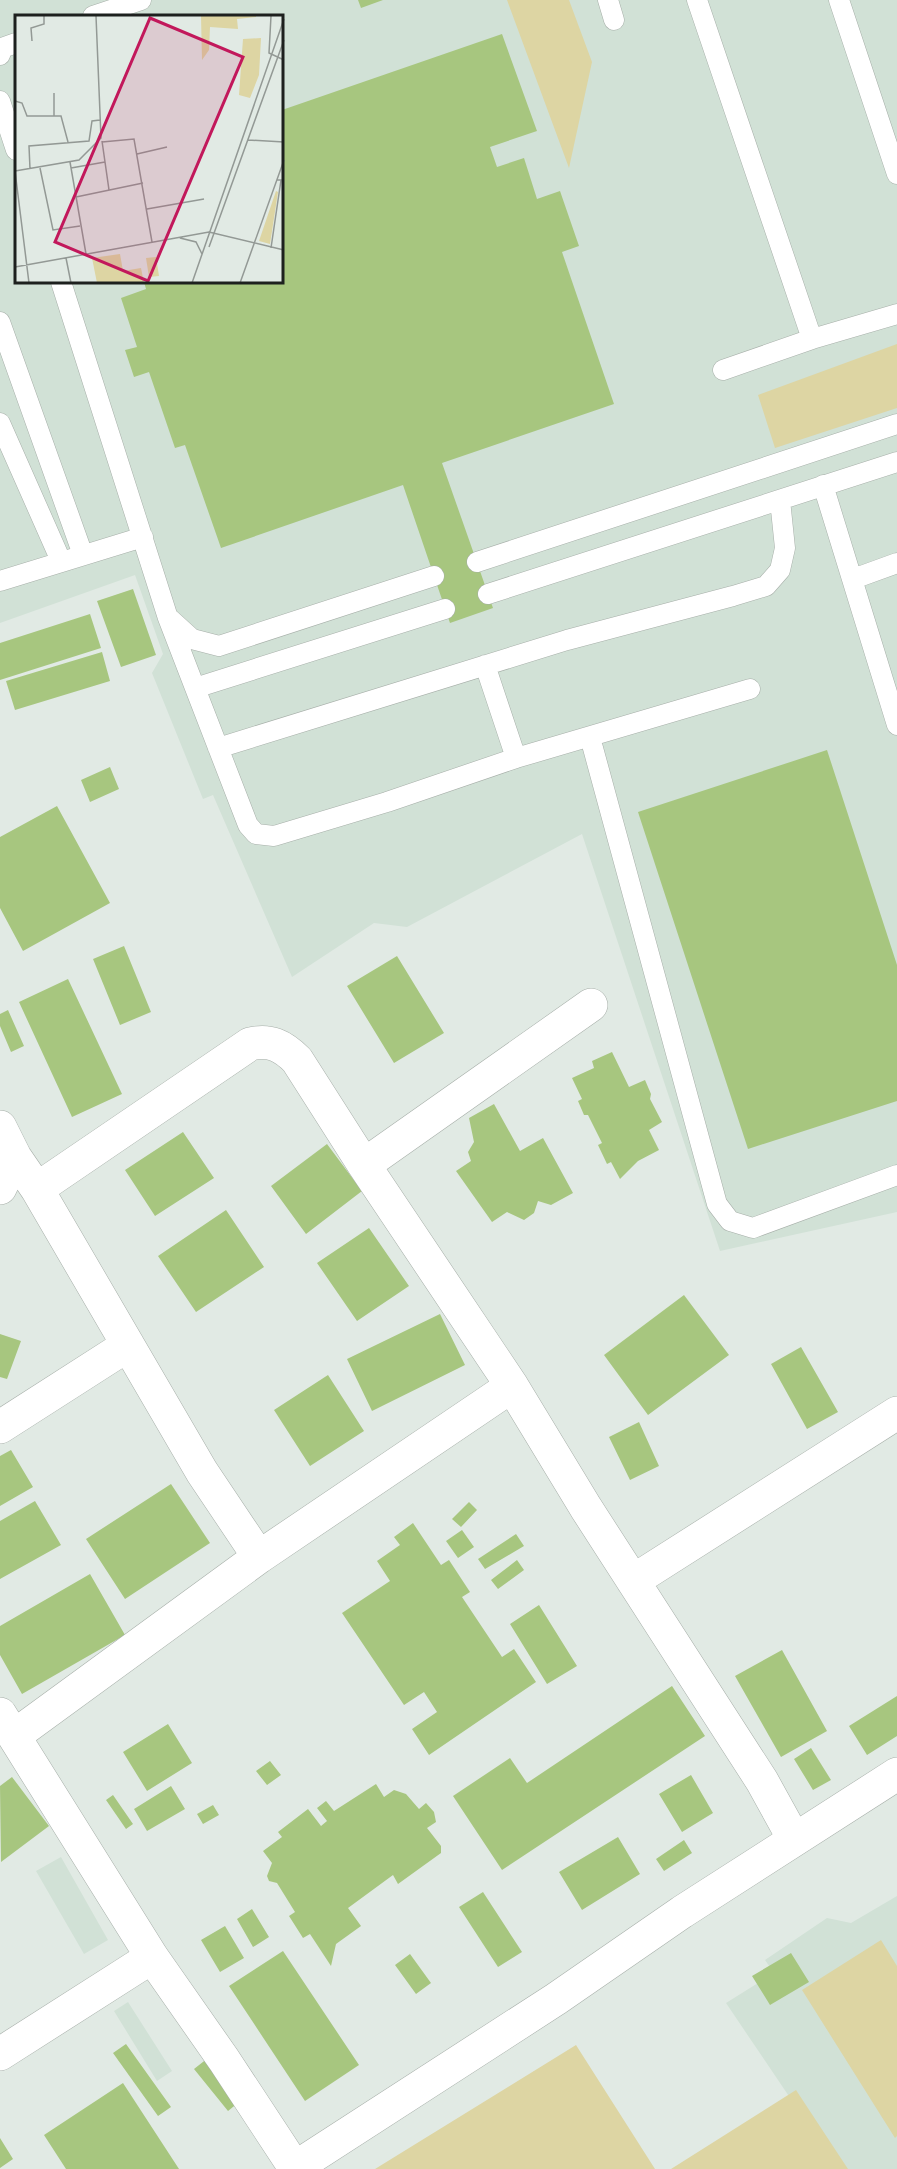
<svg xmlns="http://www.w3.org/2000/svg" width="897" height="2169" font-family="Mulish,sans-serif">
<style>
.built{fill:#d1e1d6;fill-rule:evenodd}
.green{fill:#ddd5a3}
.building{fill:#a7c67f}
.lines{fill:none;stroke-linecap:round;stroke-linejoin:round}
.lane-casing{stroke:#a7afa9;stroke-width:21}
.street-casing{stroke:#a7afa9;stroke-width:34}
.secondary-casing{stroke:#a7afa9;stroke-width:34}
.lane{stroke:#fff;stroke-width:20}
.street{stroke:#fff;stroke-width:33}
.secondary{stroke:#fff;stroke-width:33}
.inset-road{fill:none;stroke:#939995;stroke-width:1.5}
.view{fill:#c2185b;fill-opacity:0.15;stroke:#c2185b;stroke-width:3}
.inset-edge{fill:none;stroke:#1d201e;stroke-width:3}
</style>
<rect width="100%" height="100%" fill="#e1eae4"/>
<path class="built" d="M0 0H897V1212L720 1251 582 834 407 927 374 923 292 977 213 795 203 799 152 673 163 654 135 575 0 623ZM16 16H282V282H16Z
M61 1857 108 1940 84 1954 36 1871Z
M897 1896V2169H838L726 2003 774 1973 765 1960 827 1918 851 1923Z
M128 2002 172 2071 157 2081 114 2011Z"/>
<path class="green" d="M507 0H569L592 62 569 168Z
M897 344V408L775 448 758 395Z
M881 1940 897 1966V2136L895 2138 802 1990Z
M576 2045 655 2169H375Z
M796 2090 848 2169H671Z"/>
<path class="building" d="M358 0H383L361 8Z
M502 34 537 131 490 147 497 167 524 158 537 199 560 191 579 246 562 252 614 404 442 463 493 608 450 623 403 485 221 548 185 445 175 448 149 372 134 377 125 350 137 347 121 298 146 289 144 282H282V110Z
M133 589 156 655 121 667 97 601Z
M90 614 101 648 0 680V643Z
M102 652 110 681 15 710 6 681Z
M827 750 897 965V1101L748 1149 638 812Z
M110 767 119 789 90 802 81 780Z
M57 806 110 903 23 951 0 908V837Z
M124 946 151 1012 120 1025 93 959Z
M397 956 444 1033 394 1063 347 986Z
M68 979 122 1094 72 1117 19 1002Z
M8 1010 24 1046 11 1052 0 1026V1014Z
M612 1052 629 1087 645 1080 651 1094 650 1099 662 1122 649 1130 659 1150 638 1161 620 1179 611 1162 607 1164 598 1145 602 1143 588 1115H584L578 1101 582 1099 572 1078 594 1068 592 1061Z
M494 1104 520 1151 543 1138 573 1193 551 1205 538 1201 534 1213 524 1220 507 1212 492 1222 456 1171 471 1161 468 1152 474 1142 469 1118Z
M183 1132 214 1178 155 1216 125 1170Z
M327 1144 362 1191 306 1234 271 1186Z
M226 1210 264 1267 196 1312 158 1256Z
M369 1228 409 1286 357 1321 317 1263Z
M684 1295 729 1355 648 1415 604 1355Z
M440 1314 465 1365 372 1411 347 1359Z
M0 1334 21 1341 7 1379 0 1377Z
M801 1347 838 1412 807 1429 771 1364Z
M328 1375 364 1431 310 1466 274 1410Z
M639 1422 659 1466 630 1480 609 1437Z
M11 1450 33 1487 0 1506V1456Z
M171 1484 210 1543 125 1599 86 1539Z
M35 1501 61 1545 0 1579V1521Z
M469 1502 477 1510 461 1527 452 1519Z
M413 1523 441 1565 449 1560 470 1592 462 1597 502 1657 514 1649 536 1682 429 1755 412 1729 437 1712 424 1692 404 1705 342 1613 390 1581 377 1561 400 1545 394 1537Z
M462 1530 474 1547 458 1558 446 1541Z
M516 1534 524 1546 485 1569 478 1559Z
M517 1560 524 1570 498 1589 491 1580Z
M90 1574 125 1635 22 1694 0 1655V1626Z
M539 1605 577 1666 547 1684 510 1624Z
M782 1650 827 1731 781 1757 735 1676Z
M672 1686 705 1736 502 1870 453 1796 510 1758 527 1783Z
M897 1696V1736L867 1755 849 1726Z
M168 1724 192 1763 147 1791 123 1752Z
M811 1748 831 1780 813 1790 794 1759Z
M270 1761 281 1775 267 1785 256 1771Z
M691 1775 713 1813 682 1832 659 1794Z
M12 1777 49 1826 1 1862 0 1786Z
M376 1784 384 1797 394 1790 406 1794 419 1809 426 1803 434 1812 436 1822 427 1828 441 1846V1853L398 1884 393 1875 348 1908 361 1926 336 1944 331 1966 310 1934 303 1938 289 1916 295 1912 277 1883 269 1881 267 1876 272 1863 263 1851 282 1837 278 1832 308 1809 321 1826 327 1821 317 1808 326 1801 334 1811Z
M171 1786 185 1809 147 1831 134 1809Z
M113 1795 133 1824 126 1829 106 1800Z
M213 1805 219 1815 203 1824 197 1814Z
M618 1837 640 1874 582 1910 559 1872Z
M684 1840 692 1853 664 1871 656 1859Z
M483 1892 522 1952 498 1967 459 1907Z
M252 1909 269 1937 253 1947 237 1919Z
M225 1926 244 1958 220 1972 201 1940Z
M283 1951 359 2065 305 2101 229 1986Z
M791 1953 809 1982 770 2005 752 1976Z
M410 1954 431 1983 416 1994 395 1965Z
M227 2043 260 2085 228 2111 194 2069Z
M126 2044 171 2107 158 2116 113 2053Z
M123 2083 179 2169H66L44 2135Z
M0 2138 13 2159 0 2168Z"/>
<g class="lines">
<defs>
<path id="lane" d="M608 0 614 20
M697 0 812 339
M839 0 897 174
M93 16 141 0
M0 55 2 48 16 43
M0 101 16 150
M61 282 168 618 195 688 445 609
M0 322 83 555
M723 370 812 339 897 314
M0 423 61 561
M823 485 897 725
M477 562 897 424
M853 579 897 563
M0 581 143 537
M488 594 897 462
M170 619 192 639 219 646 434 576
M485 665 516 758
M195 688 248 825 256 834 274 836 387 802 516 758 750 689
M590 737 717 1204 730 1221 753 1228 897 1175
M218 748 567 640 733 596 766 586 780 570 785 548 780 500"/>
<path id="street" d="M0 1127 15 1157 0 1188
M15 1157 37 1189 202 1472 259 1557
M364 1165 591 1005
M37 1189 250 1044C270 1039 283 1046 297 1060L364 1165 512 1386 586 1508 762 1781 794 1839
M0 1427 128 1345
M633 1581 897 1413
M0 1714 152 1957 224 2060 295 2168
M14 1736 259 1557 512 1386
M0 2054 152 1957"/>
<path id="secondary" d="M293 2169 556 1999 682 1912 897 1774"/>
</defs>
<use href="#lane" class="lane-casing"/>
<use href="#street" class="street-casing"/>
<use href="#secondary" class="secondary-casing"/>
<use href="#lane" class="lane"/>
<use href="#street" class="street"/>
<use href="#secondary" class="secondary"/>
</g>
<g transform="translate(15 15)">
<rect width="268" height="268" fill="#e1eae4"/>
<path d="M186 1H241V2L222 4 223 14 195 12 194 35 187 45ZM246 23 244 60 235 83 224 80 228 24ZM261 176 263 177 255 229 244 226ZM105 239 108 256 126 253 129 268H82L77 243ZM141 242 144 261 134 262 131 243Z" fill="#ddd5a3"/>
<path class="inset-road" d="M256 1 254 38 269 45M17 26 16 13 29 9V1M39 78V101M0 86 7 88 12 101H46L53 127M233 125 269 127M87 126 94 175M87 127 119 124 137 227M122 139 152 132M55 147 71 239M25 153 38 215 65 211M56 153 90 147M15 154 14 131 74 126 77 106 85 105M0 156 64 145 86 123 81 1M0 156 14 268M61 182 128 168M132 194 189 184M165 223 181 227 187 239M194 232 269 25M256 233 266 165H262M51 243 56 268M0 252 194 217 269 235M177 268 269 4M225 268 269 145"/>
<path class="view" d="M135 3 228 42 133 266 40 227Z"/>
<rect width="268" height="268" class="inset-edge"/>
</g>
</svg>
